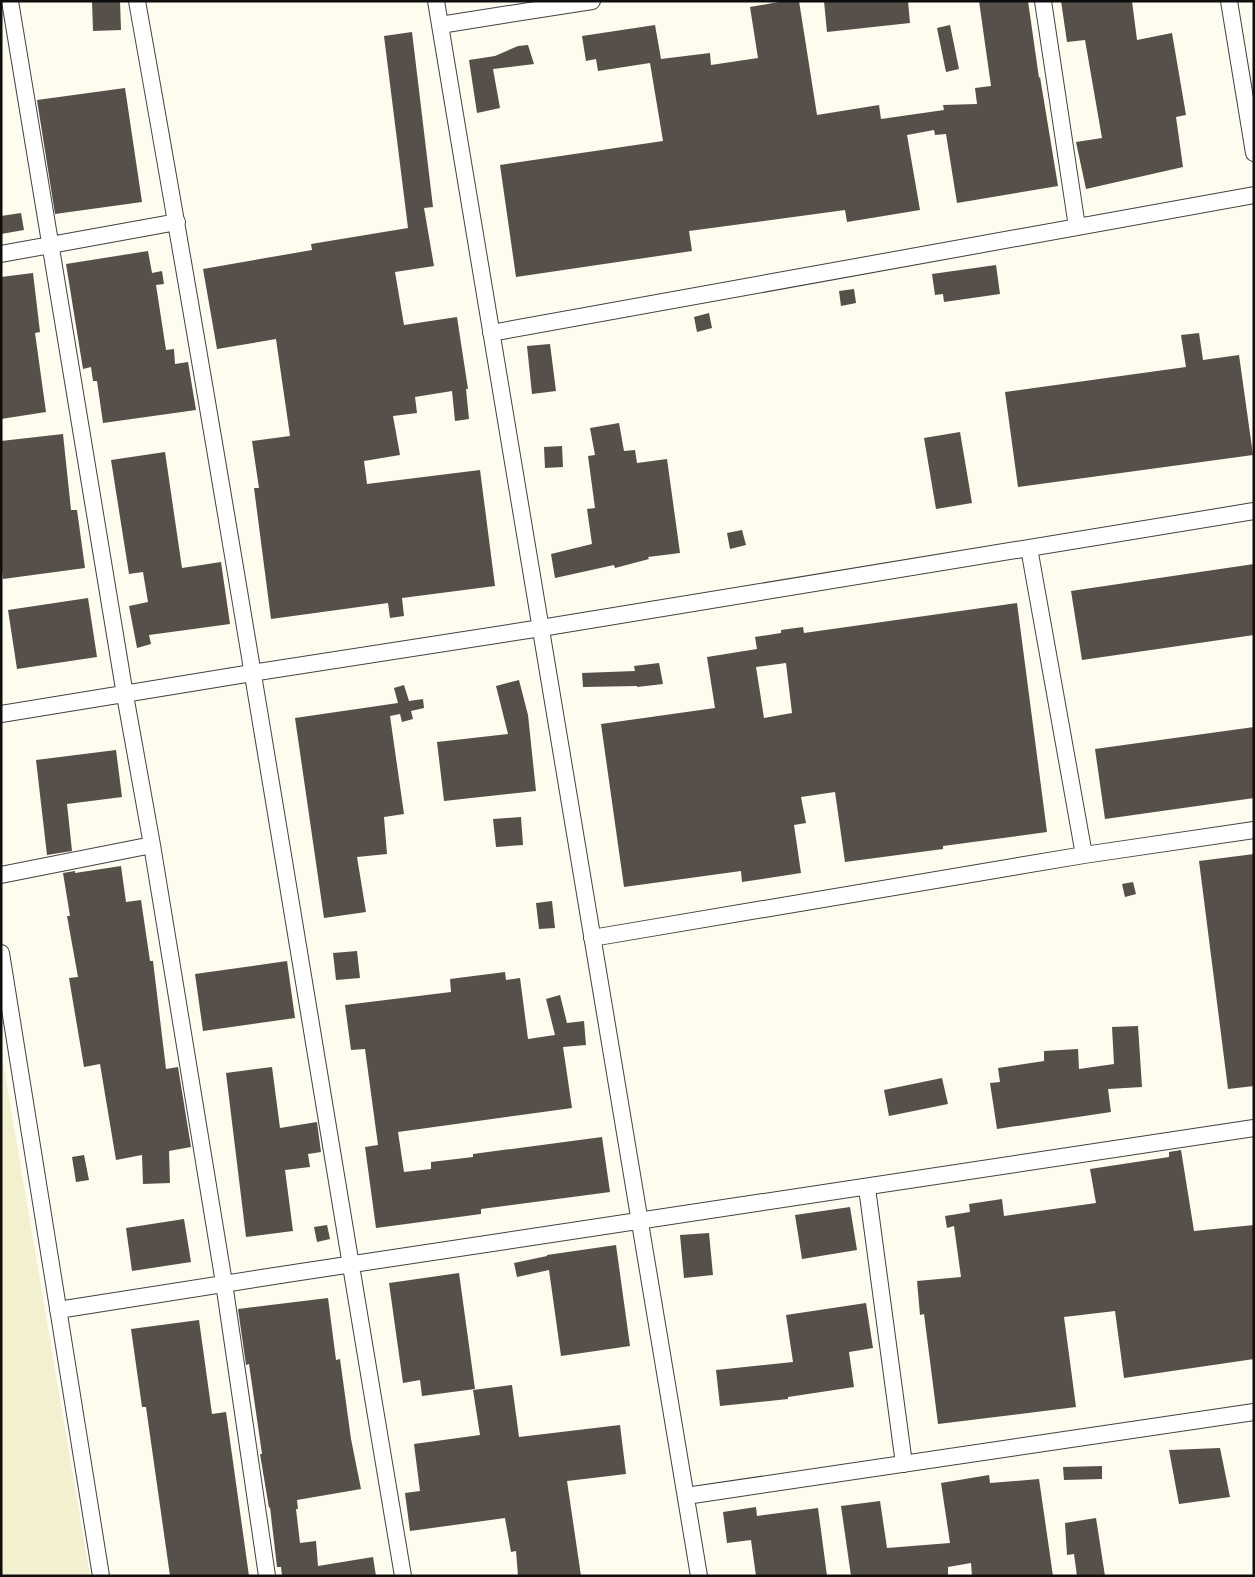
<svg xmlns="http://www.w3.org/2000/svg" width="1255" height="1577" font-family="'Crimson Pro',serif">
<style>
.farmland{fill:#f3f0d0}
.building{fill:#564f4a;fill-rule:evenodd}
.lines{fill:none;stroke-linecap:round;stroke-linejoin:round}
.minor-casing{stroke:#414141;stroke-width:18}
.minor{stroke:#fff;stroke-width:16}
</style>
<rect width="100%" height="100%" fill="#fefbef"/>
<path class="farmland" d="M1 1050 90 1576H1Z"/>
<path class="building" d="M92 1H120L121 30 93 31Z
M784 1H799L817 115 879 105 881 119 944 110 943 105 977 104 975 88 991 86 979 1H1028L1039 78 1040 77 1058 186 957 203 946 134 935 135 934 130 907 135 920 210 847 222 845 210 689 231 692 251 516 277 500 165 663 141 650 63 598 71 596 59 586 61 582 36 655 25 661 59 710 53 711 65 758 58 750 7Z
M824 1H908L910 23 827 32Z
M1061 1H1132L1137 40 1172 33 1186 115 1176 117 1183 167 1086 189 1076 142 1102 138 1085 40 1067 42Z
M950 25 959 69 946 72 937 28Z
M412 32 433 207 424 208 434 266 395 272 404 325 457 317 468 389H466L469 419 455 421 452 391 415 397 417 413 393 416 400 455 364 461 367 484 480 470 495 586 402 598 404 616 390 618 388 603 271 619 254 488H259L252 441 290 436 276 339 217 349 203 269 312 250 311 244 408 228 384 36Z
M528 45 534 64 493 69 500 108 477 113 469 60 495 56 518 46Z
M125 88 142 202 55 214 37 100Z
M21 213 24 230 1 234V216Z
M148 251 152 273 162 271 164 284 156 285 166 350 174 349 175 364 188 362 196 410 103 423 97 381H93L91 367 83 369 66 264Z
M996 265 1000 294 944 302 943 294 935 295 932 274Z
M33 273 40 332 35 333 46 412 1 419V277Z
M854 289 856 303 841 306 839 291Z
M709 313 712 328 697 332 694 317Z
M1199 333 1203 360 1239 355 1253 455 1018 487 1005 392 1186 367 1181 335Z
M550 344 556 391 532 394 527 346Z
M619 423 624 451 635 450 637 463 667 459 680 553 648 557 649 559 615 568 614 565 555 578 551 554 592 544 587 509 595 508 588 456 595 455 590 428Z
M960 432 972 503 936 509 924 438Z
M63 434 71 510H77L85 568 3 579 1 562V441Z
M562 446 563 467 545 468 544 447Z
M165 452 182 568 221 562 230 624 149 635 151 644 137 648 129 606 148 602 143 572 129 574 111 460Z
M742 530 746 545 730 549 727 533Z
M1254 564V635L1082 660 1071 591Z
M88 598 97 657 17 669 8 610Z
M1017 603 1047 832 943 846V849L845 862 835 792 801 797 806 823 794 825 801 873 742 882 741 871 624 887 601 724 715 708 707 657 757 649 755 637 781 633V630L803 627 804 633ZM786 663 792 713 764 718 756 667Z
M659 663 663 684 637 687V686L583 687 582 673 635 671 634 666Z
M519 680 528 715 536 791 444 801 437 742 508 734 496 686Z
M404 685 409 701 423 699 424 708 411 711 413 719 402 722 400 714 390 716 404 814 384 817 387 854 357 857 366 912 324 918 295 718 398 703 394 688Z
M1254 727V798L1105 819 1095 749Z
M116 750 122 797 67 804 72 851 47 855 36 760Z
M521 817 523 845 496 847 493 819Z
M1254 854V1086L1228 1089 1199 861Z
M121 866 126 902 141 900 150 961H153L166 1069 178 1067 191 1147 169 1151 170 1183 143 1184 142 1155 116 1160 100 1064 84 1067 69 978 78 977 67 916H70L63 873 75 871V873Z
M1133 882 1136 894 1125 897 1122 884Z
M552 901 555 928 539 929 536 903Z
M357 951 360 978 336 980 333 953Z
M287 961 295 1018 203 1031 195 974Z
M505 972 506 980 520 978 528 1039 555 1035 546 999 560 995 567 1023 584 1021 586 1045 563 1047 572 1108 398 1132 404 1172 431 1169V1162L473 1157V1154L602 1137 610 1192 481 1209V1214L376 1228 365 1147 378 1145 365 1049 351 1050 345 1005 451 992 450 979Z
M1138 1026 1142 1087 1108 1089 1111 1112 997 1129 990 1083 1000 1082 998 1068 1044 1061V1051L1078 1049 1079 1069 1114 1064 1112 1027Z
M272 1067 280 1128 317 1122 321 1152 308 1154 310 1167 285 1170 293 1231 246 1237 226 1073Z
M942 1078 948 1104 889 1116 884 1090Z
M1181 1150 1194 1231 1254 1225V1359L1124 1378 1115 1311 1064 1317 1076 1407 938 1424 924 1314 920 1315 917 1281 961 1277 954 1226 947 1228 945 1216 970 1212 969 1204 1002 1199 1004 1216 1096 1203 1090 1169 1169 1157V1152Z
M84 1155 89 1180 76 1182 72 1157Z
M850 1207 857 1250 802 1259 795 1215Z
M184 1219 191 1262 132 1271 126 1228Z
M327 1225 330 1239 317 1242 314 1227Z
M709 1233 713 1275 684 1278 680 1235Z
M616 1245 630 1346 561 1356 549 1270 517 1277 514 1263 547 1256V1255Z
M459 1273 475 1389 422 1396 420 1380 403 1383 389 1283Z
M328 1298 336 1360 340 1359 351 1439 361 1489 297 1500 298 1509H296L300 1543 316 1541 318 1566 373 1557 376 1576H282L281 1567H277L270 1507 269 1508 260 1454H262L249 1364 246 1365 238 1309Z
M866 1303 873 1348 849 1352 854 1387 788 1397V1399L720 1406 716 1370 793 1362 786 1315Z
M199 1320 212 1414 226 1412 249 1576H170L146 1407H142L131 1329Z
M512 1385 519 1437 620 1425 626 1474 567 1481 581 1576H518L516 1551 511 1552 505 1518 410 1531 405 1493 420 1491 414 1444 480 1435 473 1390Z
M1220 1448 1230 1497 1179 1504 1169 1450Z
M1102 1466V1479L1064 1480 1063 1467Z
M989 1475 990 1483 1039 1479 1053 1576H972L971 1563 948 1567V1576H851L841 1506 880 1501 887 1548 950 1543 941 1483Z
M756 1507 757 1516 818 1508 827 1576H756L751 1540 727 1543 723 1512Z
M1096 1518 1105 1576H1077L1074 1554 1067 1555 1065 1523Z"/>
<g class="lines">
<defs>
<path id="minor" d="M10 1 125 695 152 845 224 1283 267 1576
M137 1C231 525 314 1051 403 1576
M436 1 699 1576
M1043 1 1077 227
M1229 1 1254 153
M440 25 592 1
M1 254 177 222
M491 333 1254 195
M1029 548 1084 855
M1 714 252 673 541 628 1254 511
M1 875 152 845
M592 938 1084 855 1254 830
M1 953 101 1576
M867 1188 904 1464
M58 1310C456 1246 855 1190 1254 1128
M686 1496 1254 1412"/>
</defs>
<use href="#minor" class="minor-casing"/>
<use href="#minor" class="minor"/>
</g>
<rect width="1255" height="1577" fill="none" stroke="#0e0e0e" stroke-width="5"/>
</svg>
